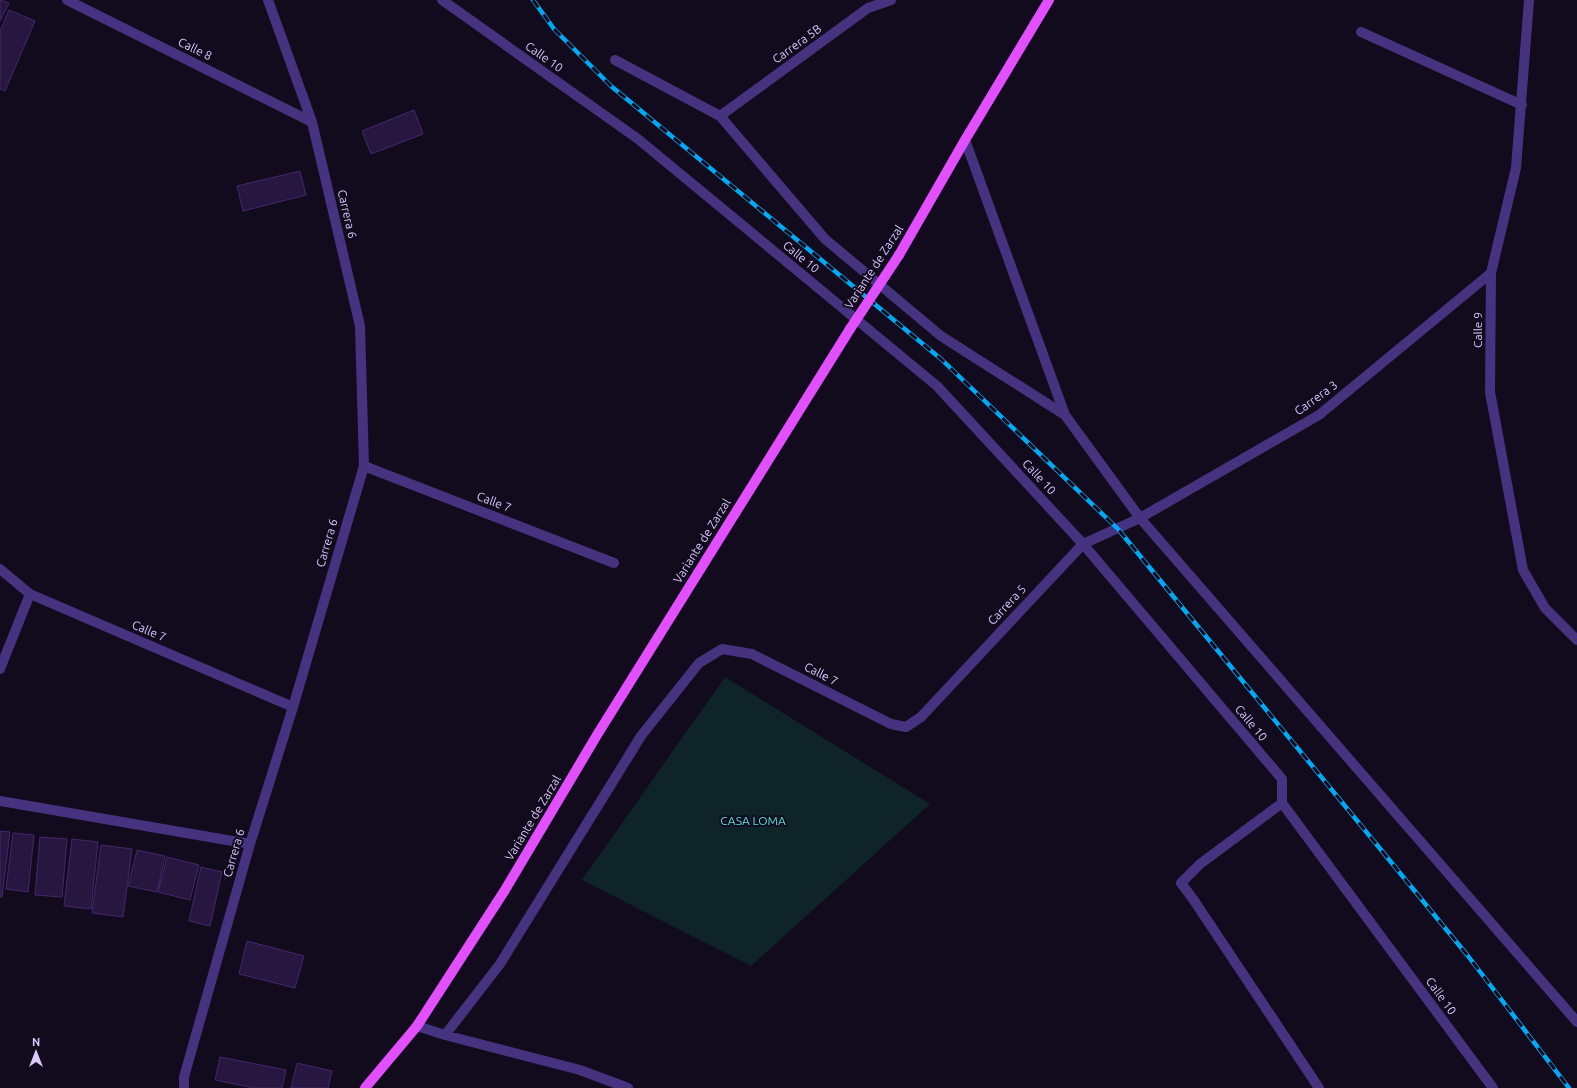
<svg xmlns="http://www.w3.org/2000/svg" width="1577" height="1088" font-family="Ubuntu,sans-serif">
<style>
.green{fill:#0e2429}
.building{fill:#271640;stroke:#44276d}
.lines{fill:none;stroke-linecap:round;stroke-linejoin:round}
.minor{stroke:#463380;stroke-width:10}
.major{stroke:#e24fff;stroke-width:10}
.rail-casing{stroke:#00a9f3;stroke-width:4.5}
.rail{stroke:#120b1e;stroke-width:3;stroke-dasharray:9;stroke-linecap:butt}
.major-bridge{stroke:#e24fff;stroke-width:10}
.labels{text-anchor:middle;stroke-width:4;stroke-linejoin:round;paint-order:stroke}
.street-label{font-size:12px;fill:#dac8ff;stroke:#120b1e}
.park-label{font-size:12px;fill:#4fe4de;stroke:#120b1e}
</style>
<rect width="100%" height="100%" fill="#120b1e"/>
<path class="green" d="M725 677 930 804 751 966 582 880Z"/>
<path class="building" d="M0 0 9 3 0 21Z
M9 10 35 21 5 91 0 89V31Z
M414 110 423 134 371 154 362 131Z
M300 171 306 195 243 211 237 186Z
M0 831 10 832 2 897H0Z
M13 833 34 835 28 892 6 889Z
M40 837 67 839 62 897 35 895Z
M72 839 98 842 91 909 64 906Z
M101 845 132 849 123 917 92 913Z
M137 850 165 856 157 892 128 886Z
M167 857 199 865 190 900 158 892Z
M201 867 222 872 210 926 189 921Z
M247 941 304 956 295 988 239 974Z
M220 1057 286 1070 282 1088H254L215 1080Z
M297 1063 332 1071 328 1088H291Z"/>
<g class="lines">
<path class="minor" d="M67 0 312 122
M442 0 638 139 937 386 1083 544 1282 779V803L1493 1088
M1529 0 1516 168 1491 273 1490 392 1523 570 1545 608 1577 640
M1361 32 1522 105
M615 60 720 116 825 239 941 336 1065 415 1140 518 1577 1022
M720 116 868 8 891 0
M965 140 1065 415
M364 466 614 563
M0 569 30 594 293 707
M0 669 30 594
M0 801 250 844
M1282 803 1200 864 1181 883 1193 899 1319 1088
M417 1026 445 1035 580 1070 628 1088
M445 1035 500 964 641 736 699 663 722 649 752 654 891 724 906 727 921 717 1083 544 1140 518 1319 415 1491 273
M184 1088V1077L250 844 293 707 364 466 360 326 312 122 268 0"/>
<path class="major" d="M899 255 965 140 1049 0
M365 1088 417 1026 505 890 597 735 850 329"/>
<defs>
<path id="rail" d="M533 0 554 29 611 86 941 359 1118 529 1468 956 1569 1088"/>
</defs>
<use href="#rail" class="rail-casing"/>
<use href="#rail" class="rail"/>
<path class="major-bridge" d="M850 329 899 255"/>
</g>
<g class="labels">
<g class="street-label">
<text transform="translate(797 44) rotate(-36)" y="4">Carrera 5B</text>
<text transform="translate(195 49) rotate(26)" y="4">Calle 8</text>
<text transform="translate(544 57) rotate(35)" y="4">Calle 10</text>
<text transform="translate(347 214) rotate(77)" y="4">Carrera 6</text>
<text transform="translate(801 257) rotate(39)" y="4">Calle 10</text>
<text transform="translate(874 267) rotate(-57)" y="4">Variante de Zarzal</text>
<text transform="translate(1478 330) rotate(-90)" y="4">Calle 9</text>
<text transform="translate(1316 398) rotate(-36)" y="4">Carrera 3</text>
<text transform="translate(1039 477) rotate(47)" y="4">Calle 10</text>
<text transform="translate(494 502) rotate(21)" y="4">Calle 7</text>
<text transform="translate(702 541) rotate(-58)" y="4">Variante de Zarzal</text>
<text transform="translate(327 543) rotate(-74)" y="4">Carrera 6</text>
<text transform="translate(1007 605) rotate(-47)" y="4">Carrera 5</text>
<text transform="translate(149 631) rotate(23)" y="4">Calle 7</text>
<text transform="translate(821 674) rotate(27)" y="4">Calle 7</text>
<text transform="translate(1251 723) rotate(50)" y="4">Calle 10</text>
<text transform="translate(533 818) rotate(-59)" y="4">Variante de Zarzal</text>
<text transform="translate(234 853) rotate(-74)" y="4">Carrera 6</text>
<text transform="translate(1441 996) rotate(54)" y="4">Calle 10</text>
</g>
<g class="park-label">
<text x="753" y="825">CASA LOMA</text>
</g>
</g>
<g transform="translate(36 1052)" stroke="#120b1e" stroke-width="3" paint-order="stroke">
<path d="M0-3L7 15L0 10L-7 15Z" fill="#dac8ff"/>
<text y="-6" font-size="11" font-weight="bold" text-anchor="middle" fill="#dac8ff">N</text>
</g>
</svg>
